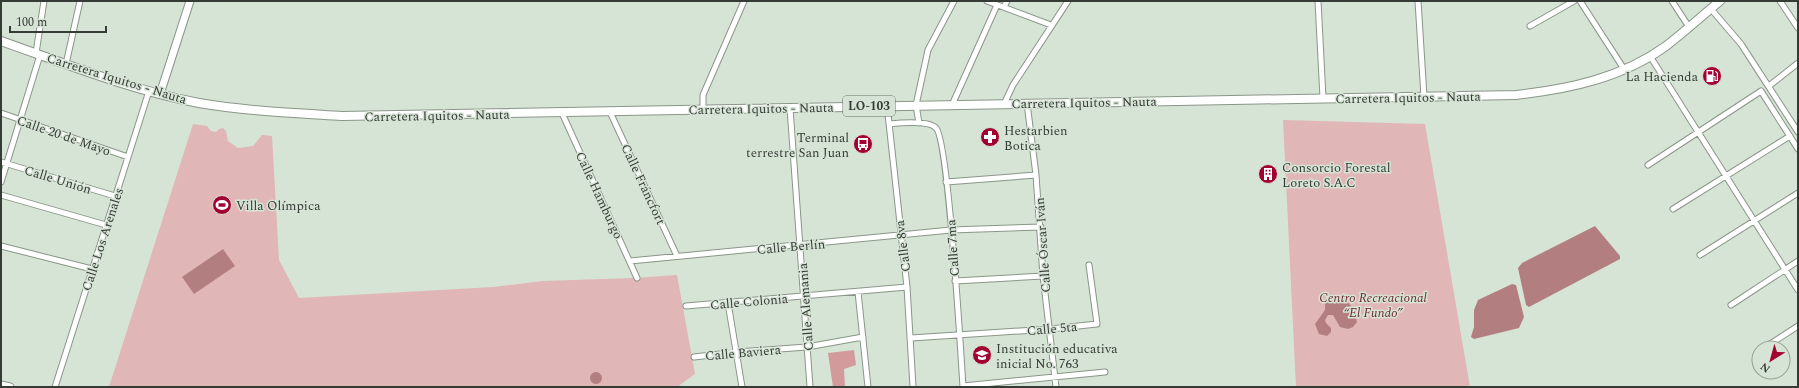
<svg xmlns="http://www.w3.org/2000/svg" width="1799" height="388" font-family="Spectral,serif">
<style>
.green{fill:#e0b6b6}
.forest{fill:#d29a9b}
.water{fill:#b37e7f}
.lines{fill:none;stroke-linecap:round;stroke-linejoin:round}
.street-casing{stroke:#899688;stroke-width:7}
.secondary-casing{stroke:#899688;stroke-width:9}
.primary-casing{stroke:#899688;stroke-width:10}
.street{stroke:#fff;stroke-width:5}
.secondary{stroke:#fff;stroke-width:7}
.primary{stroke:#fff;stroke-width:8}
.labels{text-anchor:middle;stroke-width:3;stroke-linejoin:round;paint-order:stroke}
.shield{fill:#d6e4d5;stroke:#656e65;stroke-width:1}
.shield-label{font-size:12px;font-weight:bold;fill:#353b35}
.poi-label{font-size:13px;fill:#353b35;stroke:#d6e4d5;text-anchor:start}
.street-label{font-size:13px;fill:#353b35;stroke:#d6e4d5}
.park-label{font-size:13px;font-style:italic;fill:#702b31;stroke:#d6e4d5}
</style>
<rect width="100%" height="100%" fill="#d6e4d5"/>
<path class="green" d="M1283 120 1425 124 1470 387H1296Z
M193 124 207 126 211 131 216 132 219 129 223 128 226 131 228 141 238 148 253 146 262 135 272 136 279 260 299 298 493 287 543 281 635 278 677 275 695 374 677 387H109Z"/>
<path class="forest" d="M854 350 856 365 844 369 845 387H833L828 353Z"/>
<path class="water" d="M1595 226 1620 256V259L1529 307 1526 305 1518 268 1522 263Z
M223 249 235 266 194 294 182 277Z
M1512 284 1516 285 1524 317 1519 328 1474 339 1471 337 1474 327V310L1478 300Z
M1327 298C1347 297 1353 303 1357 322L1353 327 1348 329 1340 327 1333 315H1328L1325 320 1326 323 1331 328V332L1327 336 1319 334 1315 324 1325 310V302Z
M590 378a6 6 0 1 1 12 0a6 6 0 1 1-12 0Z"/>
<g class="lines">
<defs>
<path id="street" d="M987 1 1051 25
M1318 1 1323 98
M1418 1 1424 97
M1580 1 1624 69
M1672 1 1689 27
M1780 1 1798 28
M1004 7 1007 1
M1711 9 1741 44 1798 132
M1530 26 1574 1
M36 53 44 1
M1650 56 1798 290
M66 64 80 1
M1769 86 1798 63
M1027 103 1036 175 1043 276 1056 387
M1004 104 1013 85 1068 1
M887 105 907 287 913 387
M952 105 997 5
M790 108 810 387
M703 110V95L744 1
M610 112 677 256
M1 113 128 157
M562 113 637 278
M919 123 916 105 928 50 954 1
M889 124C899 123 929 120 936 128 948 139 961 355 963 387
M1 162 115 196
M1648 165 1761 91 1798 149
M1 182 40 55
M946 182 1036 175
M1 195 106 225
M1673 209 1790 136
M1 246 92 269
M1700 255 1798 193
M630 261 951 230 1041 227
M955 281 1043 276
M858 292 868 387
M728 303 742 387
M1731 305 1798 261
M686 306 907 287
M911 338 1050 329 1097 324 1089 265
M1764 348 1798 326
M694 357 737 352 807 347 863 337
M963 386 1105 372
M55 387 149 91"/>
<path id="secondary" d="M160 94 190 1
M1 385 10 387"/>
<path id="primary" d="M1 41C66 64 131 90 199 103 246 111 294 113 342 116L1516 95C1569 89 1622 78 1666 46 1684 32 1702 16 1720 1"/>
</defs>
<use href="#street" class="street-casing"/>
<use href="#secondary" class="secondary-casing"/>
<use href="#primary" class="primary-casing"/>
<use href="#street" class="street"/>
<use href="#secondary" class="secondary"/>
<use href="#primary" class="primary"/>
</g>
<defs>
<symbol id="fuel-disc" viewBox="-11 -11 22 22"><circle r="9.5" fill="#a2022f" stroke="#d6e4d5"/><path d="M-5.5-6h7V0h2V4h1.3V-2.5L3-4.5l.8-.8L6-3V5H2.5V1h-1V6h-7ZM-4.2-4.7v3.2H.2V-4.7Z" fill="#fff"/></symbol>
<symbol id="pharmacy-disc" viewBox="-11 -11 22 22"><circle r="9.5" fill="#a2022f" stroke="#d6e4d5"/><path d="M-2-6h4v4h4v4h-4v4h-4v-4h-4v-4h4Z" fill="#fff"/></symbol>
<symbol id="bus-disc" viewBox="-11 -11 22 22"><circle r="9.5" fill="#a2022f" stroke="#d6e4d5"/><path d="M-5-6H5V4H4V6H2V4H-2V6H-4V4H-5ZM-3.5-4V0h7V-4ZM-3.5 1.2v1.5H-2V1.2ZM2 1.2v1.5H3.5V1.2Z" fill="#fff"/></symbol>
<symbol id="building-disc" viewBox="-11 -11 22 22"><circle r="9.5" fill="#a2022f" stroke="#d6e4d5"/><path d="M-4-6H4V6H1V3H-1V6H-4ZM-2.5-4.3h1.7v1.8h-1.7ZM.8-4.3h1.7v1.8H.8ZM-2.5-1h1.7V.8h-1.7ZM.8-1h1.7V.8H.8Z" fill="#fff"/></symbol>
<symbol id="stadium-disc" viewBox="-11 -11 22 22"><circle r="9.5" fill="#a2022f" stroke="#d6e4d5"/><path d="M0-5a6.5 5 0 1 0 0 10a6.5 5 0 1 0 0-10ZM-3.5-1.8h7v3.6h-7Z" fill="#fff"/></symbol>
<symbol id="school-disc" viewBox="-11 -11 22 22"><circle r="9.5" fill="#a2022f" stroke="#d6e4d5"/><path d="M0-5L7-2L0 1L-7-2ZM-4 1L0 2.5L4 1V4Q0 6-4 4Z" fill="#fff"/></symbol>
</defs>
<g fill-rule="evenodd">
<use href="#fuel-disc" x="1701" y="65" width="22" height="22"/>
<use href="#pharmacy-disc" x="979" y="126" width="22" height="22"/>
<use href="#bus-disc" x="852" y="133" width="22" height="22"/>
<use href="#building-disc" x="1257" y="163" width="22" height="22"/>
<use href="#stadium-disc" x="211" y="194" width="22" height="22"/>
<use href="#school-disc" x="971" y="344" width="22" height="22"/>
</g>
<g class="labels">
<rect class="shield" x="843" y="96" width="52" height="20" rx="3"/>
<g class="shield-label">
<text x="869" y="110">LO-103</text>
</g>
<g class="poi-label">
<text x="1698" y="81" text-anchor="end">La Hacienda</text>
<text x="1004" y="135">Hestarbien<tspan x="1004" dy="15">Botica</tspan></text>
<text x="849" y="142" text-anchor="end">Terminal<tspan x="849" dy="15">terrestre San Juan</tspan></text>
<text x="1282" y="172">Consorcio Forestal<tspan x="1282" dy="15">Loreto S.A.C</tspan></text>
<text x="236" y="210">Villa Olímpica</text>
<text x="996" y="353">Institución educativa<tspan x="996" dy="15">inicial No. 763</tspan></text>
</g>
<g class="street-label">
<text transform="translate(117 78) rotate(17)" y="5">Carretera Iquitos - Nauta</text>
<text transform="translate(1408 97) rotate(-1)" y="5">Carretera Iquitos - Nauta</text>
<text transform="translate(1084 102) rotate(-1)" y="5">Carretera Iquitos - Nauta</text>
<text transform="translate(761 108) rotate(-1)" y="5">Carretera Iquitos - Nauta</text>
<text transform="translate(437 115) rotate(-1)" y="5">Carretera Iquitos - Nauta</text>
<text transform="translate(64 135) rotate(19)" y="5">Calle 20 de Mayo</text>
<text transform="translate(58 179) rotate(17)" y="5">Calle Unión</text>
<text transform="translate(644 184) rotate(65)" y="5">Calle Fráncfort</text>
<text transform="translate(600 195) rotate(65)" y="5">Calle Hamburgo</text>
<text transform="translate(102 239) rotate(-72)" y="5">Calle Los Arenales</text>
<text transform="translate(1042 245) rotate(-94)" y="5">Calle Óscar Iván</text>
<text transform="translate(791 246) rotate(-5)" y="5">Calle Berlín</text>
<text transform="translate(902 246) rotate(-97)" y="5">Calle 8va</text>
<text transform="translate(952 248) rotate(-94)" y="5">Calle 7ma</text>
<text transform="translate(749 301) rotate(-5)" y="5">Calle Colonia</text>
<text transform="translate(805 307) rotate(-94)" y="5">Calle Alemania</text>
<text transform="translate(1052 328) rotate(-5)" y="5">Calle 5ta</text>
<text transform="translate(743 352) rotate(-5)" y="5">Calle Baviera</text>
</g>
<g class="park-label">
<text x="1373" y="302">Centro Recreacional<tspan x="1373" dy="15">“El Fundo”</tspan></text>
</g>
</g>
<rect width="1799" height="388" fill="none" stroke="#353b35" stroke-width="4"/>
<g transform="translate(1771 360) rotate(217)"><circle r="19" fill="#d6e4d5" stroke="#96a095"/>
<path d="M0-3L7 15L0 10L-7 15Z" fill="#a2022f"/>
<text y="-6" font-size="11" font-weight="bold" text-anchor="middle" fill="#353b35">N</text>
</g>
<path d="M10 26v6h96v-6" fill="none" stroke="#353b35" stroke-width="2"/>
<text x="16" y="26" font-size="12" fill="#353b35" stroke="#d6e4d5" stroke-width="3" paint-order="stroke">100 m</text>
</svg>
